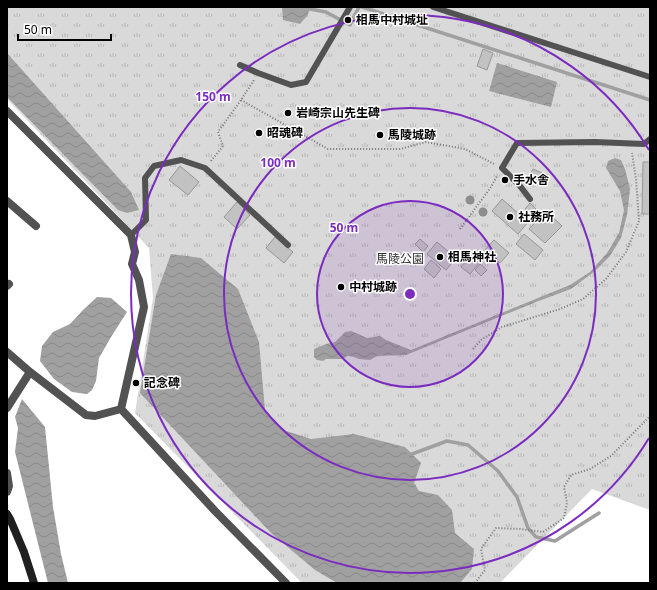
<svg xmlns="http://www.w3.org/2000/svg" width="657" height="590" font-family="'Noto Sans','Noto Sans JP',sans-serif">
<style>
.park{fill:url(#park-tufts)}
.water{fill:url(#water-waves)}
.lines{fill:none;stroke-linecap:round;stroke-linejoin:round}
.stream{stroke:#a0a0a0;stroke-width:3.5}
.building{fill:#c2c2c2;stroke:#969696}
.path{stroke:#747474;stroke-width:2;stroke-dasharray:1 2;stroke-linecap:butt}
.lane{stroke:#525252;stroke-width:6}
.street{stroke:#525252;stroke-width:8}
.secondary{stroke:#1f1f1f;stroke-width:8}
.tree{fill:#8d8d8d}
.ring{fill:none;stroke:#7b2cbf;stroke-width:2}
.poi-dot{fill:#000;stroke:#fff;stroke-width:1.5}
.labels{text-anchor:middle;stroke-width:3;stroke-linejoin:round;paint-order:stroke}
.poi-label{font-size:12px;font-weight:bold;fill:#000;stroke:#fff;text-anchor:start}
.park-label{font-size:12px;fill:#303030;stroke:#fff}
.centre{fill:#7b2cbf;stroke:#fff;stroke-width:2}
.ring-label{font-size:12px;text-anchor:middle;font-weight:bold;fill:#7b2cbf;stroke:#fff;stroke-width:3;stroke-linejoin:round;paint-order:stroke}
</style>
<defs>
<pattern id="park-tufts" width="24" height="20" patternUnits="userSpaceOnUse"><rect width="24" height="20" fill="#d9d9d9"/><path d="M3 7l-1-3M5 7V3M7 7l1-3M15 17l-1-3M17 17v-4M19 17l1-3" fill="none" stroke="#b8b8b8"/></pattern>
<pattern id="water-waves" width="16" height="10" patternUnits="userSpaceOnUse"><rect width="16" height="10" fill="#a0a0a0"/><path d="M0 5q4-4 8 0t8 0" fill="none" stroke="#888"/></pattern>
</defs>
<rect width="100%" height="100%" fill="#fff"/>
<path class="park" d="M7 7H650V510L592 489 500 583H302L301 582 135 413 153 298 149 248 7 99Z"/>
<path class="water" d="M282 7H311L307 16 300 24 283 20Z
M7 53 131 192 139 210 127 213 118 210 7 97Z
M497 63 557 82 551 107 489 91Z
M615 158 621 160 625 169 630 189 627 215 621 238 610 256 595 271 571 289 536 302 406 355 377 356 370 360 359 359 351 356H347L343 359H326L323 361 317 360 314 357V349L326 344 335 342 345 332 351 331 367 338 380 336 386 340 411 350 570 285 590 272 607 253 619 233 624 210 620 191 606 168 608 161Z
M171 254 201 258 238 289 259 342 265 410 283 430 311 439 354 434 405 447 421 463 414 483 419 491 438 495 452 510 455 533 474 549 472 569 460 583H337L315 570 271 533 140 393 156 295Z
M97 297 111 298 127 312 111 337 99 358 96 381 92 390 87 394 72 392 54 379 40 361 42 346 53 332 70 324 83 310Z
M22 399 45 427 53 507 61 554 68 583H48L15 452 18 428 15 417Z"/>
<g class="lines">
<path class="stream" d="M362 7 650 100
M310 9 326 12 350 25 359 7
M408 454H412L447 441 468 445 498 471 517 497 528 528 536 537 555 541 599 513"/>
</g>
<path class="building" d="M483 49 493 53 487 70 477 66Z
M643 162H650V214H642Z
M180 166 199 182 188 195 169 180Z
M533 169 542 173 537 183 528 179Z
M502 199 528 222 518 234 492 211Z
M237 202 250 215 237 229 224 217Z
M530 203 540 213 535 218 525 209Z
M546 211 562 226 545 243 529 229Z
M524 234 543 250 535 260 516 244Z
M275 237 293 252 284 263 266 248Z
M420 239 428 246 423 252 415 244Z
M494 240 509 253 500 263 485 250Z
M437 242 456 258 446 270 427 254Z
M471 255 480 262 470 274 461 267Z
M431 260 441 269 434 278 424 269Z
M480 264 487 270 481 276 475 270Z"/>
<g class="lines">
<path class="path" d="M241 100 328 149H400L426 142 465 149 494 164
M211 161 223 146 218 132 241 100 254 80
M460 229 491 187 497 176
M473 349 481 340 502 327 560 309 583 299 606 279 626 252 639 221 636 179 632 153
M475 583 485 570 481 549 496 528 520 529 543 532 564 518 567 503 564 487 571 475 590 469 611 456 650 416"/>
<path class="lane" d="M433 7 650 77
M240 65 258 73 291 85 306 82 350 7
M530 199 520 186 502 168 517 143 595 142 644 144 650 139
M131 235 146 220 145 178 154 166 181 160 205 168 288 245"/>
<path class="street" d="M7 111 131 235 135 252 132 264 139 280 144 307 121 409 215 511 286 583
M7 201 36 226
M7 286 9 284
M7 352 30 372 7 408
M30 372 86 415 95 416 121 409
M7 473 9 486 7 492"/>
<path class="secondary" d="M7 514 10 519 24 552 34 583"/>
</g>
<g class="tree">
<circle cx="470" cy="200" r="4.5"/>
<circle cx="483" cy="212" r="4.5"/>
</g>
<circle cx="410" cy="294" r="93" fill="#7b2cbf" fill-opacity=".12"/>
<g class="ring">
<circle cx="410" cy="294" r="93"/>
<circle cx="410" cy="294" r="186"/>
<path d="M649 438A279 279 0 1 1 649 150"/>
</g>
<g class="poi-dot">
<circle cx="348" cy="20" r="4"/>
<circle cx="288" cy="113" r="4"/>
<circle cx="259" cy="133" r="4"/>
<circle cx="380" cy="135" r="4"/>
<circle cx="505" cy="180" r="4"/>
<circle cx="510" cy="217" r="4"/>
<circle cx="440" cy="257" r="4"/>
<circle cx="341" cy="287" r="4"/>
<circle cx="136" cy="383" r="4"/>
</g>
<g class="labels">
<g class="poi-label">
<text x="356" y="24">相馬中村城址</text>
<text x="296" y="117">岩崎宗山先生碑</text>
<text x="267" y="137">昭魂碑</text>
<text x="388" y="139">馬陵城跡</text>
<text x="513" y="184">手水舎</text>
<text x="518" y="221">社務所</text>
<text x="448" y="261">相馬神社</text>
<text x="349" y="291">中村城跡</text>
<text x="144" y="387">記念碑</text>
</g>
<g class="park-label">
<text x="400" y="263">馬陵公園</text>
</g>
</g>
<circle cx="410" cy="294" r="6" class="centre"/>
<g class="ring-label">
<text x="213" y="101">150 m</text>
<text x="278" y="167">100 m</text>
<text x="344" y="232">50 m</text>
</g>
<rect width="657" height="590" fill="none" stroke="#000000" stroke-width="16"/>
<path d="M18 34v6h93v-6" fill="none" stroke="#000000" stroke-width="2"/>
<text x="24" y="34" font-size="12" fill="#000000" stroke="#ffffff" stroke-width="3" paint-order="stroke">50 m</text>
</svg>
